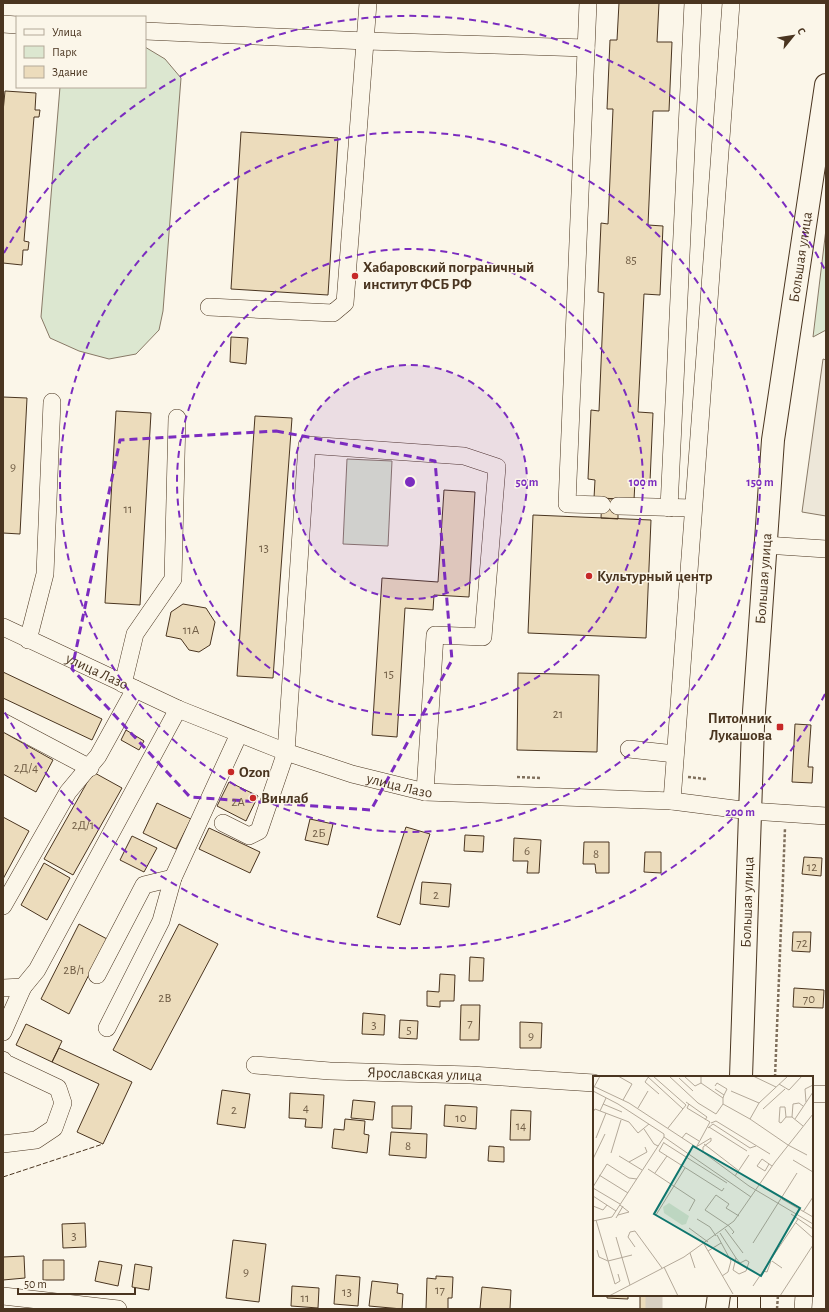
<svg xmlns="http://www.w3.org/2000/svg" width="829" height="1312" font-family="'Alegreya Sans',sans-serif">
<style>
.green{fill:#dce7d0;stroke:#887966}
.parking{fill:#ede7d9;stroke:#887966}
.building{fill:#ecdcbc;stroke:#4a3520}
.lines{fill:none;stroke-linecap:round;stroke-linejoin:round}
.minor-tunnel{stroke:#d8cfc1;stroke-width:17;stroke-dasharray:17 8;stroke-linecap:butt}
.minor-casing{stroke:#4a3520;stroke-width:18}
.highway-casing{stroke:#4a3520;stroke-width:24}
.path{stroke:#7f6f5c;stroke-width:2.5;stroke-dasharray:3 2;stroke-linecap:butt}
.minor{stroke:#fbf6e9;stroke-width:17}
.highway{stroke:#fbf6e9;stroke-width:22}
.fence{stroke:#4a3520;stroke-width:1;stroke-dasharray:5 2;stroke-linecap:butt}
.marked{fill:none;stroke:#7b2cbf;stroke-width:3;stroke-dasharray:8 5;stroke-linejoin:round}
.ring{fill:none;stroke:#7b2cbf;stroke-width:2;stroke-dasharray:7 5}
.poi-dot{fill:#c62828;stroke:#fbf6e9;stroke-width:1.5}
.labels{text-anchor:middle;stroke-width:3;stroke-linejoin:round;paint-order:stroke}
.number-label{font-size:13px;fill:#725f47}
.street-label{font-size:15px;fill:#4a3520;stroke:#fbf6e9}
.poi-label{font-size:15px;font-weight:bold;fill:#4a3520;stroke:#fbf6e9;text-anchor:start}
.inset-road{fill:none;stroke:#b4a999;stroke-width:1}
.view{fill:#0f766e;fill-opacity:0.15;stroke:#0f766e;stroke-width:2}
.inset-edge{fill:none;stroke:#4a3520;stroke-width:2}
.centre{fill:#7b2cbf;stroke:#fbf6e9;stroke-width:2}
.ring-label{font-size:12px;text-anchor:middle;font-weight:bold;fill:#7b2cbf;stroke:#fbf6e9;stroke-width:3;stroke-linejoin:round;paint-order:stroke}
</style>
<rect width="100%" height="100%" fill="#fbf6e9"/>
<path class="green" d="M145 47 165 59 181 78 163 311 159 330 136 354 109 359 79 351 50 338 41 317 60 87H145Z
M826 229V330L813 337Z
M347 459 392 461 388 546 343 544Z"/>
<path class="parking" d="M823 359 826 360V516L802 512Z"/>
<path class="building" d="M619 3H659L657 42H672L669 111H653L648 225 663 226 660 295 644 294 638 412 653 413 650 482 635 481 634 500 594 498 595 480 588 479 591 410 599 411 604 293 598 292 601 223 608 224 613 109H607L610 40H617Z
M5 91 36 93 35 110H40L39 117H34L24 241 29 242 28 250H23L22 265 3 263V112Z
M241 132 338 138 328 295 231 289Z
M231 337 248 338 246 364 230 362Z
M3 397 27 398 20 534 3 533Z
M116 411 151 413 140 605 105 603Z
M255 416 292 418 273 678 237 676Z
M444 490 475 492 469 597 434 595 433 610 405 608 397 737 372 735 382 578 438 582Z
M602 498 618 499V519L601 518Z
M533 515 651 520 646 638 528 633Z
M183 604 206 608 215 622 210 645 199 652 189 650 181 639 166 636 171 612Z
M3 672 102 719 92 740 3 698Z
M518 673 599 675 597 752 517 750Z
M795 724 811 725 808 767H813L812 783 792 782Z
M126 730 144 741 139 750 121 740Z
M3 732 53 760 36 792 3 774Z
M93 772 122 788 73 875 44 859Z
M229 782 258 796 246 821 217 806Z
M157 803 191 819 176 849 143 833Z
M3 817 29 831 3 879Z
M310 819 333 824 328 845 305 840Z
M406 827 430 834 400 925 377 917Z
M209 828 260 852 250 873 199 849Z
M465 835 484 836 483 852 464 851Z
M132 836 157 848 144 872 120 860Z
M514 838 541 840 539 873H527L528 861H513Z
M584 842H609V873H596L595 864H583Z
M645 852H661V873L644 872Z
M804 857 822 858 821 876 802 874Z
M44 863 70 878 47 920 21 905Z
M422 882 451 884 449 907 420 904Z
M79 924 107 939 69 1014 41 999Z
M179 924 218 944 151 1070 113 1050Z
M793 932H811L810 952 792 951Z
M470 957 484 958 483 981H469Z
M440 974 455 975 454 1001H440V1007L427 1006V991L439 992Z
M794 988 824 990 823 1008 793 1007Z
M461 1005H480L479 1040H460Z
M363 1013 385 1015 384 1035 362 1034Z
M400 1020 418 1021 417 1039 399 1038Z
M520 1022 542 1023 541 1048H520Z
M26 1024 62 1041 52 1062 16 1045Z
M59 1048 132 1082 103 1144 77 1132 99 1084 52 1062Z
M222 1090 250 1094 245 1128 217 1124Z
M290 1093 324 1095 322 1128 305 1127 306 1119 289 1118Z
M353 1100 375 1102 373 1120 351 1118Z
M445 1105 477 1107 476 1129 444 1126Z
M392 1106H412L411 1129 392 1128Z
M511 1110 531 1111 530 1140H510Z
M345 1119 365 1121 364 1134 369 1135 367 1153 332 1148 334 1129 344 1130Z
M391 1132 427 1134 426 1158 389 1155Z
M489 1146 504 1147V1162L488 1161Z
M85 1223 86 1247 63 1248 62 1224Z
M233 1240 266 1244 259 1302 226 1298Z
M24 1256 25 1278 3 1280V1257Z
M43 1260H64V1280H43Z
M99 1261 122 1265 118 1286 95 1281Z
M135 1264 152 1267 149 1290 132 1287Z
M336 1275 360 1277 358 1306 334 1304Z
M436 1276 453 1277 452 1298H448V1309H426L427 1278 436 1279Z
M372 1281 398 1284 397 1293 403 1294 402 1309 369 1306Z
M292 1286 319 1288 318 1308 291 1306Z
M482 1287 511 1290 510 1309H480Z
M607 1295H628V1299L607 1298Z
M640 1295H659V1309H640Z"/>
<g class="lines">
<path class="minor-tunnel" d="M654 1295V1309"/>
<defs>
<g id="minor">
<path d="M588 3 567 504 602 505"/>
<path d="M3 24 17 25"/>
<path d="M145 31 366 41 586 48"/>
<path d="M209 307 333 313 345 303 368 3"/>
<path d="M618 506 693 508"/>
<path d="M669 508 693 3"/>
<path d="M765 545 826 549"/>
<path id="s1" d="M3 627 178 709 286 752 352 774 425 792 672 801 750 811 826 816"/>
<path d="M28 640 45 574 52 402"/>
<path d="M123 684 135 634 173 579 177 418"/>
<path d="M3 722 90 768"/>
<path d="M629 749 675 754"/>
<path d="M672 801 731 3"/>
<path d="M223 823 249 836 259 831 286 752 307 445 464 456 497 467 483 637 435 635 425 792"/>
<path d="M3 906 68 792 98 756 135 689"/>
<path d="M97 975 144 885 173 878"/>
<path d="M3 988 23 987 37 970 178 709"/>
<path d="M107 1028 161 921 173 878 239 734"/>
<path d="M3 1032 23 987"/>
<path d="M3 1060 5 1063 58 1088 63 1103 54 1128 36 1140 3 1144"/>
<path id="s2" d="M255 1065 330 1071 471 1075 594 1083"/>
<path d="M812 1094H826"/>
<path d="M3 1296 118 1309"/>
<path d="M803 1309 804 1295"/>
</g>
<g id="highway">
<path id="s3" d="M741 1077 753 726 773 440 826 85"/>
<path d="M749 1295V1309"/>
<path d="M717 1309 719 1295"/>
</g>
</defs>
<use href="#minor" class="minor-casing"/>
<use href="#highway" class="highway-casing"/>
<path class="path" d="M517 777 541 778
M688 777 706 779
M775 1077 785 828
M777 1309 778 1295"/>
<use href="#minor" class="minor"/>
<use href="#highway" class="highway"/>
<path class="fence" d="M3 1177 103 1144"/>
</g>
<path class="marked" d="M276 431 435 461 452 660 371 810 190 797 72 669 120 440Z"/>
<circle cx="410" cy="482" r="117" fill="#7b2cbf" fill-opacity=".12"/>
<g class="ring">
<circle cx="410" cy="482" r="117"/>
<circle cx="410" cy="482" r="233"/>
<circle cx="410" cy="482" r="350"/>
<path d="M825 694A466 466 0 0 1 4 711M4 253A466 466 0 0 1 825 270"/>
</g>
<g class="poi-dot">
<circle cx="355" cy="276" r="4"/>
<circle cx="589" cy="576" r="4"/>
<rect x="776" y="723" width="8" height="8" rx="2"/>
<circle cx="231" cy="772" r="4"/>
<circle cx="253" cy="798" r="4"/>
</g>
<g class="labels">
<g class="number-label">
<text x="631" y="264">85</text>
<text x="13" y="471">9</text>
<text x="128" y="513">11</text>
<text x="264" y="552">13</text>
<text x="191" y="634">11А</text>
<text x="389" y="678">15</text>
<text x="558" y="718">21</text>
<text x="26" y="772">2Д/4</text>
<text x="238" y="806">2А</text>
<text x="83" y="829">2Д/1</text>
<text x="319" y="837">2Б</text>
<text x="527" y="855">6</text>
<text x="596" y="858">8</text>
<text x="812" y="871">12</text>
<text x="436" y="899">2</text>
<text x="802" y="947">72</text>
<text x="74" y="974">2В/1</text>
<text x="165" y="1002">2В</text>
<text x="809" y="1003">70</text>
<text x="470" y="1027">7</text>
<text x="374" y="1029">3</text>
<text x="409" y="1034">5</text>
<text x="531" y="1040">9</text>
<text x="306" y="1112">4</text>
<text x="234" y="1114">2</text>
<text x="461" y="1122">10</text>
<text x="521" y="1130">14</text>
<text x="408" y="1150">8</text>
<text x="74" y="1240">3</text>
<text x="246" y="1276">9</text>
<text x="440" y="1294">17</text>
<text x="347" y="1296">13</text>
<text x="305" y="1302">11</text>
</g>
<g class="street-label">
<text dy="5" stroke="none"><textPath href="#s3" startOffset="823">Большая улица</textPath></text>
<text dy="5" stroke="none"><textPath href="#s3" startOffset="499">Большая улица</textPath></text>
<text dy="5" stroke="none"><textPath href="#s1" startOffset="104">улица Лазо</textPath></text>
<text dy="5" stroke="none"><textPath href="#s1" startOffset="428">улица Лазо</textPath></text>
<text dy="5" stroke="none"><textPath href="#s3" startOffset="175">Большая улица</textPath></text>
<text dy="5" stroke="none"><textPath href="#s2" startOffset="170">Ярославская улица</textPath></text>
</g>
<g class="poi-label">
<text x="363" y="272">Хабаровский пограничный<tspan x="363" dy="17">институт ФСБ РФ</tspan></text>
<text x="597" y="581">Культурный центр</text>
<text x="772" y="723" text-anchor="end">Питомник<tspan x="772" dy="17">Лукашова</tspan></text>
<text x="239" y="777">Ozon</text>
<text x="261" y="803">Винлаб</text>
</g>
</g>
<g transform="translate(593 1076)">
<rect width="220" height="220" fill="#fbf6e9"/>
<path d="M76 127 96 140 93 148 89 149 71 137 70 131Z" fill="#dce7d0"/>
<path class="inset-road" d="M25 0 39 8 30 24M56 0 52 6 66 18M60 0 93 29 75 52M76 0 105 27 123 38 130 28M91 0 102 10 108 7M108 0V7L130 22V28L157 43 195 69 214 79M160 0 183 11M55 1 90 33M86 2 100 15M186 8 196 14 209 0M0 10 36 27 103 71 156 110 220 148M122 10 124 7 134 13 131 19M0 13 7 0M122 13 131 19 130 22M0 15 25 28 71 58V61L158 121M138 15 166 27M93 26 114 41 112 44M213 26 212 13 220 9M10 28 29 36M96 28 94 32 117 46 104 70M45 32 55 15M170 33 192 13M7 35 13 22M0 36 2 33 36 46 45 57 56 48M193 41 188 47 186 46 187 31H192L193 41H199L210 50M199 41 200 28 206 27 210 30M157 43 166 27 195 0M202 43 220 16M118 47 123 45 177 78M116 51 154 75M115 52 120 48 157 72 163 70M51 53 61 68 65 70M3 62 13 37M89 62 93 57 106 65M71 66 66 75 129 115 131 112M71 67 134 107M111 68 146 95M103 71 118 62V65L110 71V75M18 77 28 44M26 80 49 94M0 83 12 58M200 84 220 96M36 86 54 76 52 71M176 88 172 95 164 90 169 83 179 90M55 93 102 124 96 135M62 97 74 80M6 99 35 117M142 100 156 79M0 111 14 88 36 102 44 103M0 112 27 128M0 120 23 135M189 123 220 141M0 130 10 134 14 129M210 136 220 121M198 138 220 153M25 139 36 136 27 129M63 139 92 92M23 142 30 130M104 143 117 151 123 160M3 144 22 208 27 205 25 198M0 145 19 141 71 61M203 147 220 162M96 152 115 166M132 153 150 177M127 157 143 182 140 194 146 198 153 195 156 186 153 184 147 187 143 182M139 158 141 156 136 150 112 134 123 119 136 128 133 132 146 140M124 159 138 185 135 196 129 200M23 161 37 209M160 167 204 97M111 168 140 218M42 171 35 161 37 156 42 155 69 192M4 174 6 181 15 185 39 179M115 175 128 167M97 177 102 192M179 185 189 192M71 191 85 220M170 195 174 196 178 185M160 210 205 143M16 220 91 181 141 145 182 86 220 38M187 220 220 169"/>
<path class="view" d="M100 70 207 132 168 200 61 138Z"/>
<rect width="220" height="220" class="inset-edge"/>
</g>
<circle cx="410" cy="482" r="6" class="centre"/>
<g class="ring-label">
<text x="527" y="486">50 m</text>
<text x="643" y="486">100 m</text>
<text x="760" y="486">150 m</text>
<text x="740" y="816">200 m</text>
</g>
<rect width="829" height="1312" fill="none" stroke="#4a3520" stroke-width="8"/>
<rect x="16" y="16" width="130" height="72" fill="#fbf6e9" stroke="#b4a999"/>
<rect x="24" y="29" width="20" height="6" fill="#fbf6e9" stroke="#b4a999"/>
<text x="52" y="36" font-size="12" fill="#4a3520">Улица</text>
<rect x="24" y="46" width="20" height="12" fill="#dce7d0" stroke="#b4a999"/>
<text x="52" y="56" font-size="12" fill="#4a3520">Парк</text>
<rect x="24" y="66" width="20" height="12" fill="#ecdcbc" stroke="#b4a999"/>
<text x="52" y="76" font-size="12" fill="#4a3520">Здание</text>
<g transform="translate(793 36) rotate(60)" stroke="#fbf6e9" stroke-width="3" paint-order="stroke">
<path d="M0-3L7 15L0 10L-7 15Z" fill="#4a3520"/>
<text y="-6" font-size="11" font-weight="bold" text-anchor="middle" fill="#4a3520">С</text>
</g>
<path d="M18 1288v6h117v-6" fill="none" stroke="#4a3520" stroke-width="2"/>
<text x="24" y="1288" font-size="12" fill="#4a3520" stroke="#fbf6e9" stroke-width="3" paint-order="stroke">50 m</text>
</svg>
